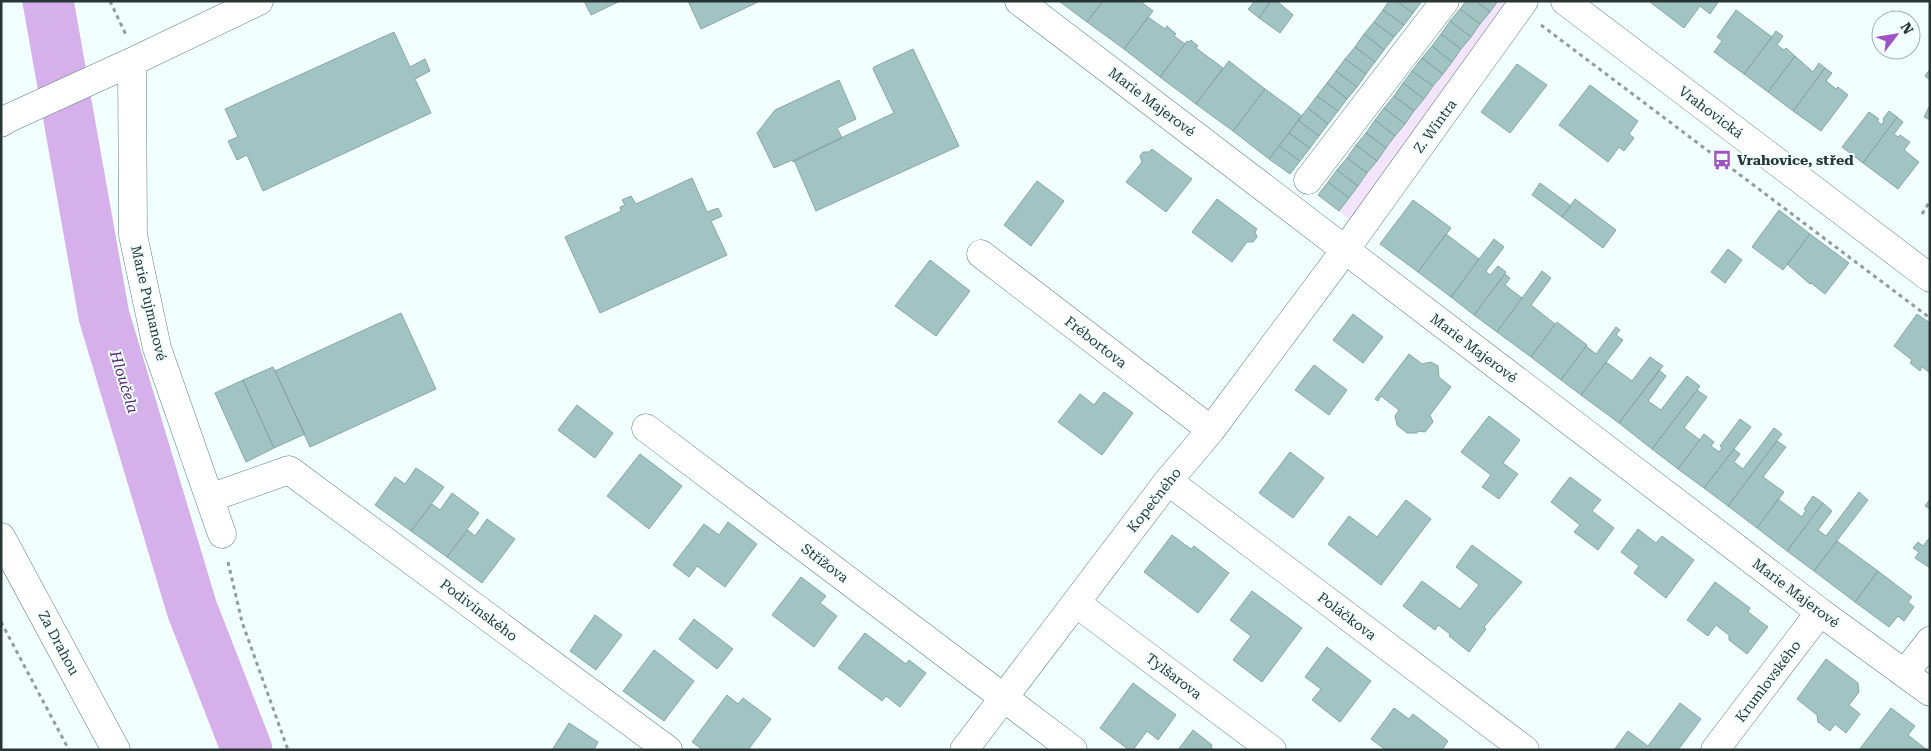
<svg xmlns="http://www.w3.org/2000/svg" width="1931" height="751" font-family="'Roboto Serif',serif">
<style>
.green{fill:#f2e4fa}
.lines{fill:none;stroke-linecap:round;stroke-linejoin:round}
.river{stroke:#d6b0eb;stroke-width:51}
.building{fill:#a1c3c2;stroke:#86a7a6}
.minor-casing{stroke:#5e7e7d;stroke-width:29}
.path{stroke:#8f9d9c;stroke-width:3;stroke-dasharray:4 4;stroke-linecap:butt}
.minor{stroke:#fff;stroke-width:28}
.labels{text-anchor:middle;stroke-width:4;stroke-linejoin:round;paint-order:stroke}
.street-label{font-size:14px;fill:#273534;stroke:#f1fffe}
.poi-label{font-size:14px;font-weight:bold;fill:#273534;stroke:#f1fffe;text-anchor:start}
.water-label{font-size:15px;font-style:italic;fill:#54256a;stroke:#f1fffe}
</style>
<rect width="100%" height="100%" fill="#f1fffe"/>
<path class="green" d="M1498 1H1502L1512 10 1351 221 1339 211Z"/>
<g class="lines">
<path class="river" d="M48 1 104 316 192 609 247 750"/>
</g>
<path class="building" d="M584 1H620L591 15Z
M688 1H760L701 29Z
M1059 1H1103L1087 22Z
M1103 1H1140L1153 11 1124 49 1087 22Z
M1271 1H1277L1293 15 1280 33 1259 18Z
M1271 1 1259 18 1248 9 1255 1Z
M1389 1H1397L1413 13 1404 25 1383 10Z
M1397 1H1422L1413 13Z
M1466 1H1476L1490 12 1480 24 1460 9Z
M1476 1H1498L1490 12Z
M1651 1H1719L1710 14 1700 6 1684 28 1650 2Z
M1460 9 1480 24 1471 37 1450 21Z
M1383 10 1404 25 1394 37 1374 22Z
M1736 10 1772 37 1744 74 1714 52 1722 41 1717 37Z
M1148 17 1165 29 1167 26 1176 34 1174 36 1185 44 1160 77 1124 49Z
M1450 21 1471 37 1461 49 1441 34Z
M1374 22 1394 37 1384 50 1364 34Z
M1776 31 1783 36 1777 45 1784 50 1786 48 1795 56 1768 92 1744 74Z
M394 32 410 67 425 59 430 71 415 79 431 113 263 191 247 155 237 160 228 141 238 137 225 109Z
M1364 34 1384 50 1375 62 1355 47Z
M1441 34 1461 49 1452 62 1432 46Z
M1191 40 1198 46 1196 48 1223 68 1196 104 1160 77 1187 41 1189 42Z
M1432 46 1452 62 1443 74 1422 58Z
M1355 47 1375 62 1366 74 1345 59Z
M913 49 959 146 816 211 794 160 894 113 873 69 874 67Z
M1795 56 1813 72 1819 63 1825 68 1793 111 1768 92Z
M1422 58 1443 74 1433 86 1412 71Z
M1345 59 1366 74 1357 87 1336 71Z
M1229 61 1265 89 1233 131 1196 104Z
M1517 64 1547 85 1510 133 1481 112Z
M1825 68 1832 73 1826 81 1836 89 1838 87 1848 95 1821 131 1793 111Z
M1930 69V80L1925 76Z
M1336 71 1357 87 1347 99 1327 83Z
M1412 71 1433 86 1424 99 1403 83Z
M839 80 856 119 837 128 842 138 793 162 792 160 774 168 757 133 775 110Z
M1327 83 1347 99 1338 111 1317 96Z
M1403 83 1424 99 1414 111 1394 96Z
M1590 85 1638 121 1629 134 1634 138 1624 151 1619 147 1608 162 1559 125Z
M1265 89 1302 116 1269 159 1233 131Z
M1317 96 1338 111 1328 124 1308 108Z
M1394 96 1414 111 1405 124 1384 108Z
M1930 105V120L1924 117Z
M1308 108 1328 124 1319 136 1298 120Z
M1384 108 1405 124 1395 136 1375 120Z
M1889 111 1897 117 1863 163 1842 147 1869 112 1879 119 1877 121 1882 125 1884 120 1883 119Z
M1897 117 1903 122 1894 134 1898 137 1900 135 1910 142 1904 150 1919 162 1898 189 1863 163Z
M1298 120 1319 136 1310 148 1289 133Z
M1375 120 1395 136 1386 148 1366 133Z
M1289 133 1310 148 1300 161 1279 146Z
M1366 133 1386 148 1377 161 1356 145Z
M1356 145 1377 161 1367 173 1347 158Z
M1279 146 1300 161 1290 174 1269 159Z
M1152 149 1192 179 1166 212 1126 182 1142 162 1140 156 1143 152H1149Z
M1347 158 1367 173 1358 186 1337 170Z
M1337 170 1358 186 1349 198 1328 182Z
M692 178 707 212 718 208 722 216 711 221 727 255 600 313 565 237 621 211 620 207 625 205 622 200 631 196 636 204Z
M1037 181 1064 201 1031 246 1004 225Z
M1328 182 1349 198 1339 211 1318 195Z
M1540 183 1571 206 1562 217 1532 195Z
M1217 199 1257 229 1255 232 1257 237 1253 242H1247L1232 262 1192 232Z
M1575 199 1616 230 1603 248 1562 217Z
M1413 200 1451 228 1418 272 1380 244Z
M1779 210 1810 234 1783 270 1752 247Z
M1446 234 1479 259 1451 297 1418 272Z
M1810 234 1849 263 1825 294 1811 283 1810 284 1787 264Z
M1494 239 1504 247 1486 271 1490 275 1498 266 1506 272 1474 315 1451 297Z
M1728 249 1742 260 1725 283 1711 272Z
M930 260 970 291 936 336 895 306Z
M1542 271 1551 278 1531 305 1555 324 1531 357 1497 332Z
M1505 274 1510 278 1505 285 1522 298 1497 332 1474 315Z
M401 313 436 389 310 447 275 371Z
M1353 314 1383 337 1363 363 1333 340Z
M1917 314 1930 323V373L1922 367 1920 371 1910 363 1912 360 1894 346Z
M1557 322 1587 345 1561 380 1531 357Z
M1616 327 1620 330 1616 335 1623 340 1581 395 1561 380 1586 346 1596 354Z
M1409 354 1422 364 1431 362 1438 366 1439 377 1451 387 1430 415 1433 422 1425 432 1418 431 1417 433H1407L1397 425 1395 416 1399 410 1381 396 1378 401 1375 399Z
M1650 357 1663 366 1619 423 1581 395 1606 362 1632 381Z
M1314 365 1347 390 1329 415 1295 390Z
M273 367 305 434 274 448 243 380Z
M1659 370 1666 376 1648 401 1661 410 1687 376 1700 386 1652 449 1619 423Z
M243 380 274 448 246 462 215 393Z
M1697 390 1707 397 1684 428 1700 440 1678 469 1652 449Z
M1104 392 1133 413 1102 455 1058 422 1080 394 1094 405Z
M577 405 613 433 595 458 558 430Z
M1489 416 1520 440 1503 463 1518 474 1499 499 1482 487 1491 475 1461 452Z
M1740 419 1751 427 1704 488 1678 469 1704 434 1714 442 1711 446 1719 452 1722 448 1720 446Z
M1774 428 1782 434 1728 506 1704 488 1734 449 1740 454 1734 462 1743 469Z
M1777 441 1786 447 1763 477 1784 492 1757 528 1728 506Z
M1290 452 1324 478 1293 518 1259 493Z
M640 454 682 486 649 529 607 496Z
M416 468 444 487 411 531 375 505 395 477 405 484Z
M1570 477 1601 500 1592 511 1614 528 1598 550 1574 532 1580 525 1551 502Z
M1859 492 1868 500 1814 571 1787 551 1823 503 1832 511 1818 530 1826 536Z
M452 493 479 513 447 557 411 531 432 504 440 510Z
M1813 496 1823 503 1787 551 1757 528 1778 499 1802 517 1806 510 1804 509Z
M1930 499V509L1925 506Z
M1406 500 1431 519 1381 585 1328 544 1349 516 1377 537Z
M487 519 515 539 482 583 447 557 468 530 475 536Z
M728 522 757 544 725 587 697 566 689 577 673 565 704 524 719 535Z
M1638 529 1656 543 1662 536 1694 560 1666 598 1634 573 1639 566 1621 552Z
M1172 535 1191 549 1194 546 1229 573 1198 613 1144 572Z
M1930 537V568L1915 558 1919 552 1913 548 1918 542 1923 546Z
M1837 541 1878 571 1855 602 1814 571Z
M1472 545 1522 582 1484 627 1486 629 1469 652 1449 636 1450 634 1438 625 1435 630 1403 606 1422 581 1460 609 1479 585 1456 567Z
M1878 571 1912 597 1908 602 1914 607 1904 621 1898 616 1889 627 1855 602Z
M801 577 826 596 820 603 837 616 814 647 772 615Z
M1715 582 1750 608 1748 612 1768 627 1747 654 1729 640V635L1716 625 1708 636 1687 620Z
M1252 591 1302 628 1262 682 1233 660 1251 636 1230 620Z
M595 615 622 635 596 670 570 651Z
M694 619 733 649 717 669 679 639Z
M865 633 906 664 909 660 926 673 900 707 886 696 882 701 838 668Z
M1327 647 1371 681 1340 722 1312 700 1321 689 1305 677Z
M654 650 694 681 664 721 623 691Z
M1826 659 1858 683 1859 692 1849 705 1860 714 1846 733 1835 724 1830 731 1818 722 1817 715 1797 699Z
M1133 683 1176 715 1158 740 1147 731 1133 750H1129L1100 728Z
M727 695 738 704 743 698 771 719 748 750H703L692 742Z
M1680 703 1701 719 1678 750H1614L1628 731 1648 746Z
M1394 708 1409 719 1413 714 1448 741 1442 750H1386L1371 739Z
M1891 708 1915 726 1908 735 1927 750H1859Z
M569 723 598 742 594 750H552Z
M1193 730 1212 745 1211 747 1214 750H1178Z"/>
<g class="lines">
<defs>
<path id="minor" d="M1019 1 1820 612 1930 692
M1565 1 1930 278
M132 62 133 235 157 348 222 534
M1 123 9 118 138 59 259 1
M1308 180 1445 1
M981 254 1211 430
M646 428 1073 750
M1168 481 1525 750
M210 498 289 470 668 750
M1 537 116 750
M1076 603 1272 750
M1905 673 1930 641
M964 750 1168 481 1211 430 1345 250 1524 1
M1715 750 1820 612"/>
</defs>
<use href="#minor" class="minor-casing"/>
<path class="path" d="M110 1 126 35
M1541 25 1930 318
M1922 214 1930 201
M228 562 242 622 288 750
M1 622 69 750"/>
<use href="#minor" class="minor"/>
</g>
<defs>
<symbol id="bus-bare" viewBox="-9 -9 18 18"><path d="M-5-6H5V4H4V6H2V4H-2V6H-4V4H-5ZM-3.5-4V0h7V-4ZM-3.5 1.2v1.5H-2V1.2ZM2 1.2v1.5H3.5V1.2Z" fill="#a053c5" stroke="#f1fffe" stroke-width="2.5" paint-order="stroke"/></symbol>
</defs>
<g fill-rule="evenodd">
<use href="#bus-bare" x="1708" y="146" width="28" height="28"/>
</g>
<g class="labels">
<g class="street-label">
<text transform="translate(1152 102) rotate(37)" y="5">Marie Majerové</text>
<text transform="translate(1711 112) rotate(37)" y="5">Vrahovická</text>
<text transform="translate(1435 126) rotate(-54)" y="5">Z. Wintra</text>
<text transform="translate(149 303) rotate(77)" y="5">Marie Pujmanové</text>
<text transform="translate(1096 342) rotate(38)" y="5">Frébortova</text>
<text transform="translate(1474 348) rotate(37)" y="5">Marie Majerové</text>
<text transform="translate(1154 500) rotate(-52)" y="5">Kopečného</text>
<text transform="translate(825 563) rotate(37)" y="5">Střížova</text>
<text transform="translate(1796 593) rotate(37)" y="5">Marie Majerové</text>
<text transform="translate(479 610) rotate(37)" y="5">Podivínského</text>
<text transform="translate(1347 616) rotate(37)" y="5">Poláčkova</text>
<text transform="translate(59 643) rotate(62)" y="5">Za Drahou</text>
<text transform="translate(1174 676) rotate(37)" y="5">Tylšarova</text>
<text transform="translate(1768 681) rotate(-53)" y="5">Krumlovského</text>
</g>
<g class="poi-label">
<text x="1737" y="165">Vrahovice, střed</text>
</g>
<g class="water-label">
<text transform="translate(124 382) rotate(73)" y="5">Hloučela</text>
</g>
</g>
<rect width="1931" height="751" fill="none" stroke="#273534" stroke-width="5"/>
<g transform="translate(1896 35) rotate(59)"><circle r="24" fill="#f1fffe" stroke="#a0aead"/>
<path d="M0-4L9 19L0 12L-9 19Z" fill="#a053c5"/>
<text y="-8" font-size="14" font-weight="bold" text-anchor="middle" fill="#273534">N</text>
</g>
</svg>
